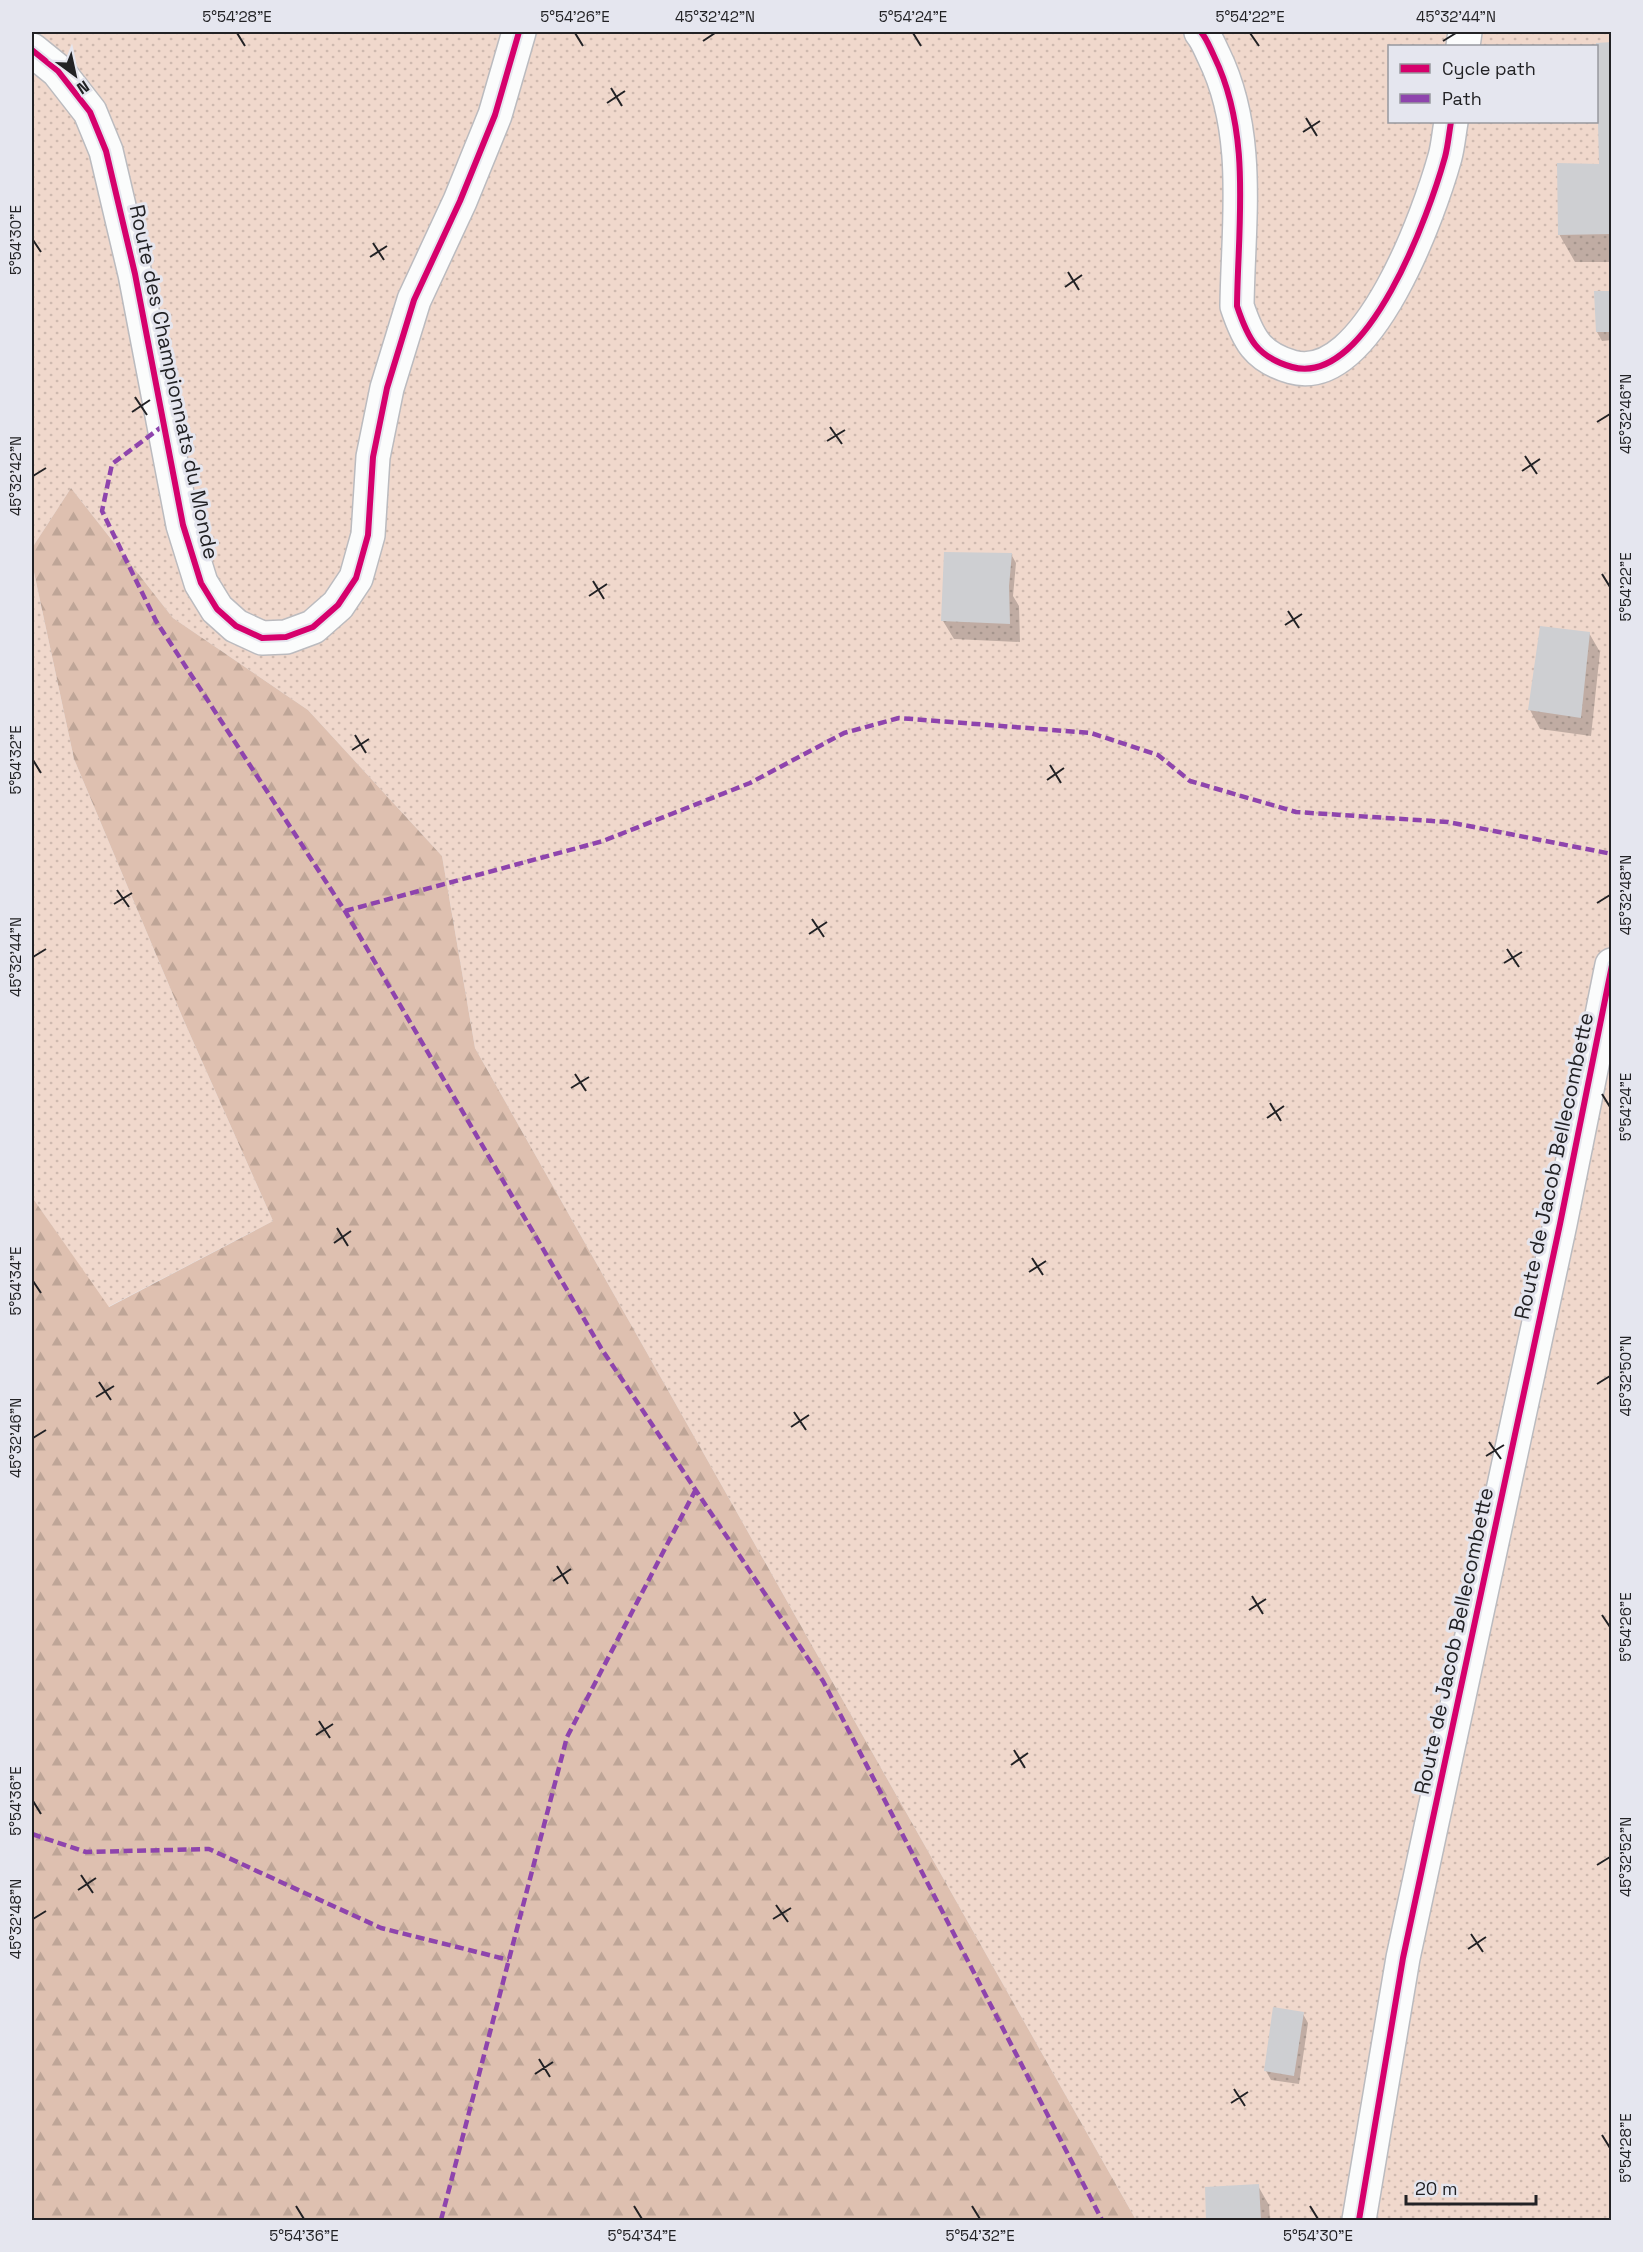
<svg xmlns="http://www.w3.org/2000/svg" width="1643" height="2252" font-family="'Space Grotesk',sans-serif">
<style>
.grass{fill:url(#grass-dots);fill-rule:evenodd}
.forest{fill:url(#forest-firs)}
.shadow{fill:#0003}
.building{fill:#cecfd2}
.lines{fill:none;stroke-linecap:round;stroke-linejoin:round}
.street-casing{stroke:#bbbbbf;stroke-width:36}
.secondary-casing{stroke:#bbbbbf;stroke-width:36}
.street{stroke:#fbfcfc;stroke-width:33}
.secondary{stroke:#fbfcfc;stroke-width:33}
.quiet{stroke:#8e44ad;stroke-width:4.5;stroke-dasharray:9 4.5;stroke-linecap:butt}
.cycleway-casing{stroke:#e5e6ef;stroke-width:10}
.cycleway{stroke:#d6006c;stroke-width:6}
.ticks{fill:none;stroke:#222225;stroke-width:2}
.labels{text-anchor:middle;stroke-width:6;stroke-linejoin:round;paint-order:stroke}
.street-label{font-size:21px;fill:#222225;stroke:#e5e6ef}
.neatline{fill:none;stroke:#222225;stroke-width:2}
.ticks-label{font-size:15px;text-anchor:middle;fill:#222225}
</style>
<defs>
<pattern id="grass-dots" width="8" height="8" patternUnits="userSpaceOnUse" patternTransform="scale(1.5)"><rect width="8" height="8" fill="#f0d8cc"/><path d="M2 2h.1M6 6h.1" fill="none" stroke="#ceb9af" stroke-width="1.8" stroke-linecap="round"/></pattern>
<pattern id="forest-firs" width="22" height="20" patternUnits="userSpaceOnUse" patternTransform="scale(1.5)"><rect width="22" height="20" fill="#dec0b0"/><path d="M5 1l3.5 6h-7zM16 11l3.5 6h-7z" fill="#bea597"/></pattern>
</defs>
<rect width="100%" height="100%" fill="#e7e8ed"/>
<path class="grass" d="M40 32H1611V2220H1136L475 1048 442 856 308 710 173 618 71 488 32 548V47ZM1390 46H1596V122H1390Z
M32 563 74 759 184 1021 273 1221 108 1307 32 1197Z"/>
<path class="forest" d="M71 488 173 618 308 710 442 856 475 1048 1136 2220H32V1197L109 1307 273 1221 184 1021 74 759 32 563V548Z"/>
<path class="shadow" d="M1612 44V262H1575L1559 234 1601 165Z
M1612 292V340L1602 341 1597 332Z
M1011 554 1016 563 1013 596 1019 606 1020 642 954 639 943 621Z
M1589 633 1600 652 1591 736 1540 729 1530 710Z
M1303 2014 1308 2023 1299 2084 1271 2080 1266 2071Z
M1258 2186 1269 2205 1270 2220H1208L1207 2188Z"/>
<path class="building" d="M1612 42V234L1558 235 1557 163 1599 164 1596 43Z
M1594 291H1612V332H1596Z
M944 552 1012 553 1009 586 1010 624 941 621Z
M1540 626 1590 632 1581 718 1528 710Z
M1273 2007 1304 2012 1294 2076 1264 2071Z
M1259 2184 1261 2220H1206L1205 2187Z"/>
<g class="lines">
<defs>
<path id="street" d="M1359 2220 1403 1958 1560 1224 1612 965"/>
<path id="secondary" d="M1201 32C1207 39 1210 48 1214 56 1252 134 1238 223 1237 306 1248 339 1257 357 1292 367 1368 388 1430 211 1445 157 1448 146 1449 133 1451 122
M1463 46 1465 32
M32 50 58 71 90 112 106 151 135 274 183 525 201 583 217 609 236 626 262 638 286 637 313 627 338 605 356 578 368 535 373 457 387 388 414 300 460 201 495 115 519 32"/>
</defs>
<use href="#street" class="street-casing"/>
<use href="#secondary" class="secondary-casing"/>
<use href="#street" class="street"/>
<use href="#secondary" class="secondary"/>
<path class="quiet" d="M164 425 112 464 102 511 156 621 345 911 601 1348 823 1681 1102 2220
M345 911 603 841 750 783 844 733 899 718 1091 733 1158 755 1190 781 1296 812 1448 822 1612 854
M32 1834 86 1852 209 1849 381 1928 509 1960
M441 2220 567 1737 696 1489"/>
<defs>
<path id="cycleway" d="M1201 32C1207 39 1210 48 1214 56 1252 134 1238 223 1237 306 1248 339 1257 357 1292 367 1368 388 1430 211 1445 157 1448 146 1449 133 1451 122
M32 50 58 71 90 112 106 151 135 274 183 525 201 583 217 609 236 626 262 638 286 637 313 627 338 605 356 578 368 535 373 457 387 388 414 300 460 201 495 115 519 32
M1359 2220 1403 1958 1560 1224 1612 965"/>
</defs>
<use href="#cycleway" class="cycleway-casing"/>
<use href="#cycleway" class="cycleway"/>
</g>
<path class="ticks" d="M237 33 245 46M575 33 583 46M913 33 921 46M1250 33 1259 46M703 41 715 33M1443 41 1456 33M611 88 622 106M607 103 625 91M1306 118 1317 136M1303 132 1320 121M33 240 41 252M373 243 384 260M370 257 387 246M1068 272 1079 290M1065 287 1082 275M135 397 147 415M132 412 150 400M1597 422 1610 414M830 427 842 444M827 441 845 430M1525 456 1537 474M1522 471 1540 459M33 476 46 468M1602 574 1610 587M593 581 604 599M589 596 607 584M1288 611 1299 628M1285 625 1302 614M355 735 366 753M352 750 369 739M33 760 41 773M1050 765 1061 783M1047 780 1064 768M117 890 129 907M1597 903 1610 895M114 904 132 893M812 919 824 937M809 934 827 922M1507 949 1519 967M33 957 46 949M1504 963 1522 952M575 1074 586 1091M571 1088 589 1077M1602 1094 1610 1107M1270 1103 1281 1121M1267 1118 1284 1106M337 1228 348 1246M334 1243 351 1231M1032 1258 1043 1275M1029 1272 1046 1261M33 1281 41 1293M99 1382 111 1400M1597 1384 1610 1376M96 1397 114 1386M794 1412 806 1430M791 1427 809 1415M33 1438 46 1430M1489 1442 1501 1459M1486 1456 1504 1445M557 1566 568 1584M553 1581 571 1569M1252 1596 1263 1614M1249 1610 1266 1599M1602 1615 1610 1627M319 1721 330 1738M316 1735 333 1724M1014 1750 1025 1768M1011 1765 1028 1753M33 1801 41 1814M1597 1865 1610 1857M81 1875 93 1893M78 1890 96 1878M776 1905 788 1922M33 1919 46 1911M773 1919 791 1908M1471 1934 1483 1952M1468 1949 1486 1937M539 2059 550 2077M535 2074 553 2062M1234 2089 1245 2106M1231 2103 1248 2092M1602 2135 1610 2148M296 2206 304 2219M634 2206 642 2219M972 2206 980 2219M1310 2206 1318 2219"/>
<g class="labels">
<g class="street-label">
<text transform="translate(174 382) rotate(78)" y="7">Route des Championnats du Monde</text>
<text transform="translate(1554 1166) rotate(-78)" y="7">Route de Jacob Bellecombette</text>
<text transform="translate(1454 1641) rotate(-78)" y="7">Route de Jacob Bellecombette</text>
</g>
</g>
<rect width="1643" height="2252" fill="none" stroke="#e5e6ef" stroke-width="66"/>
<rect x="1388" y="45" width="210" height="78" fill="#e5e6ef" stroke="#97989e" stroke-width="1.5"/>
<rect x="1400" y="64" width="30" height="9" fill="#d6006c" stroke="#97989e" stroke-width="1.5"/>
<text x="1442" y="75" font-size="18" fill="#222225">Cycle path</text>
<rect x="1400" y="94" width="30" height="9" fill="#8e44ad" stroke="#97989e" stroke-width="1.5"/>
<text x="1442" y="105" font-size="18" fill="#222225">Path</text>
<g transform="translate(75 75) rotate(147)" stroke="#e5e6ef" stroke-width="4.5" paint-order="stroke">
<path d="M0-4.5L10 22L0 15L-10 22Z" fill="#222225"/>
<text y="-9" font-size="16" font-weight="bold" text-anchor="middle" fill="#222225">N</text>
</g>
<path d="M1406 2195v9h130v-9" fill="none" stroke="#222225" stroke-width="3"/>
<text x="1415" y="2195" font-size="18" fill="#222225" stroke="#e5e6ef" stroke-width="4.5" paint-order="stroke">20 m</text>
<rect x="33" y="33" width="1577" height="2186" class="neatline"/>
<g class="ticks-label">
<text x="237" y="22">5°54'28"E</text>
<text x="575" y="22">5°54'26"E</text>
<text x="715" y="22">45°32'42"N</text>
<text x="913" y="22">5°54'24"E</text>
<text x="1250" y="22">5°54'22"E</text>
<text x="1456" y="22">45°32'44"N</text>
<text transform="translate(16 240) rotate(-90)" y="5">5°54'30"E</text>
<text transform="translate(1626 414) rotate(-90)" y="5">45°32'46"N</text>
<text transform="translate(16 476) rotate(-90)" y="5">45°32'42"N</text>
<text transform="translate(1626 587) rotate(-90)" y="5">5°54'22"E</text>
<text transform="translate(16 760) rotate(-90)" y="5">5°54'32"E</text>
<text transform="translate(1626 895) rotate(-90)" y="5">45°32'48"N</text>
<text transform="translate(16 957) rotate(-90)" y="5">45°32'44"N</text>
<text transform="translate(1626 1107) rotate(-90)" y="5">5°54'24"E</text>
<text transform="translate(16 1281) rotate(-90)" y="5">5°54'34"E</text>
<text transform="translate(1626 1376) rotate(-90)" y="5">45°32'50"N</text>
<text transform="translate(16 1438) rotate(-90)" y="5">45°32'46"N</text>
<text transform="translate(1626 1627) rotate(-90)" y="5">5°54'26"E</text>
<text transform="translate(16 1801) rotate(-90)" y="5">5°54'36"E</text>
<text transform="translate(1626 1857) rotate(-90)" y="5">45°32'52"N</text>
<text transform="translate(16 1919) rotate(-90)" y="5">45°32'48"N</text>
<text transform="translate(1626 2148) rotate(-90)" y="5">5°54'28"E</text>
<text x="304" y="2241">5°54'36"E</text>
<text x="642" y="2241">5°54'34"E</text>
<text x="980" y="2241">5°54'32"E</text>
<text x="1318" y="2241">5°54'30"E</text>
</g>
</svg>
